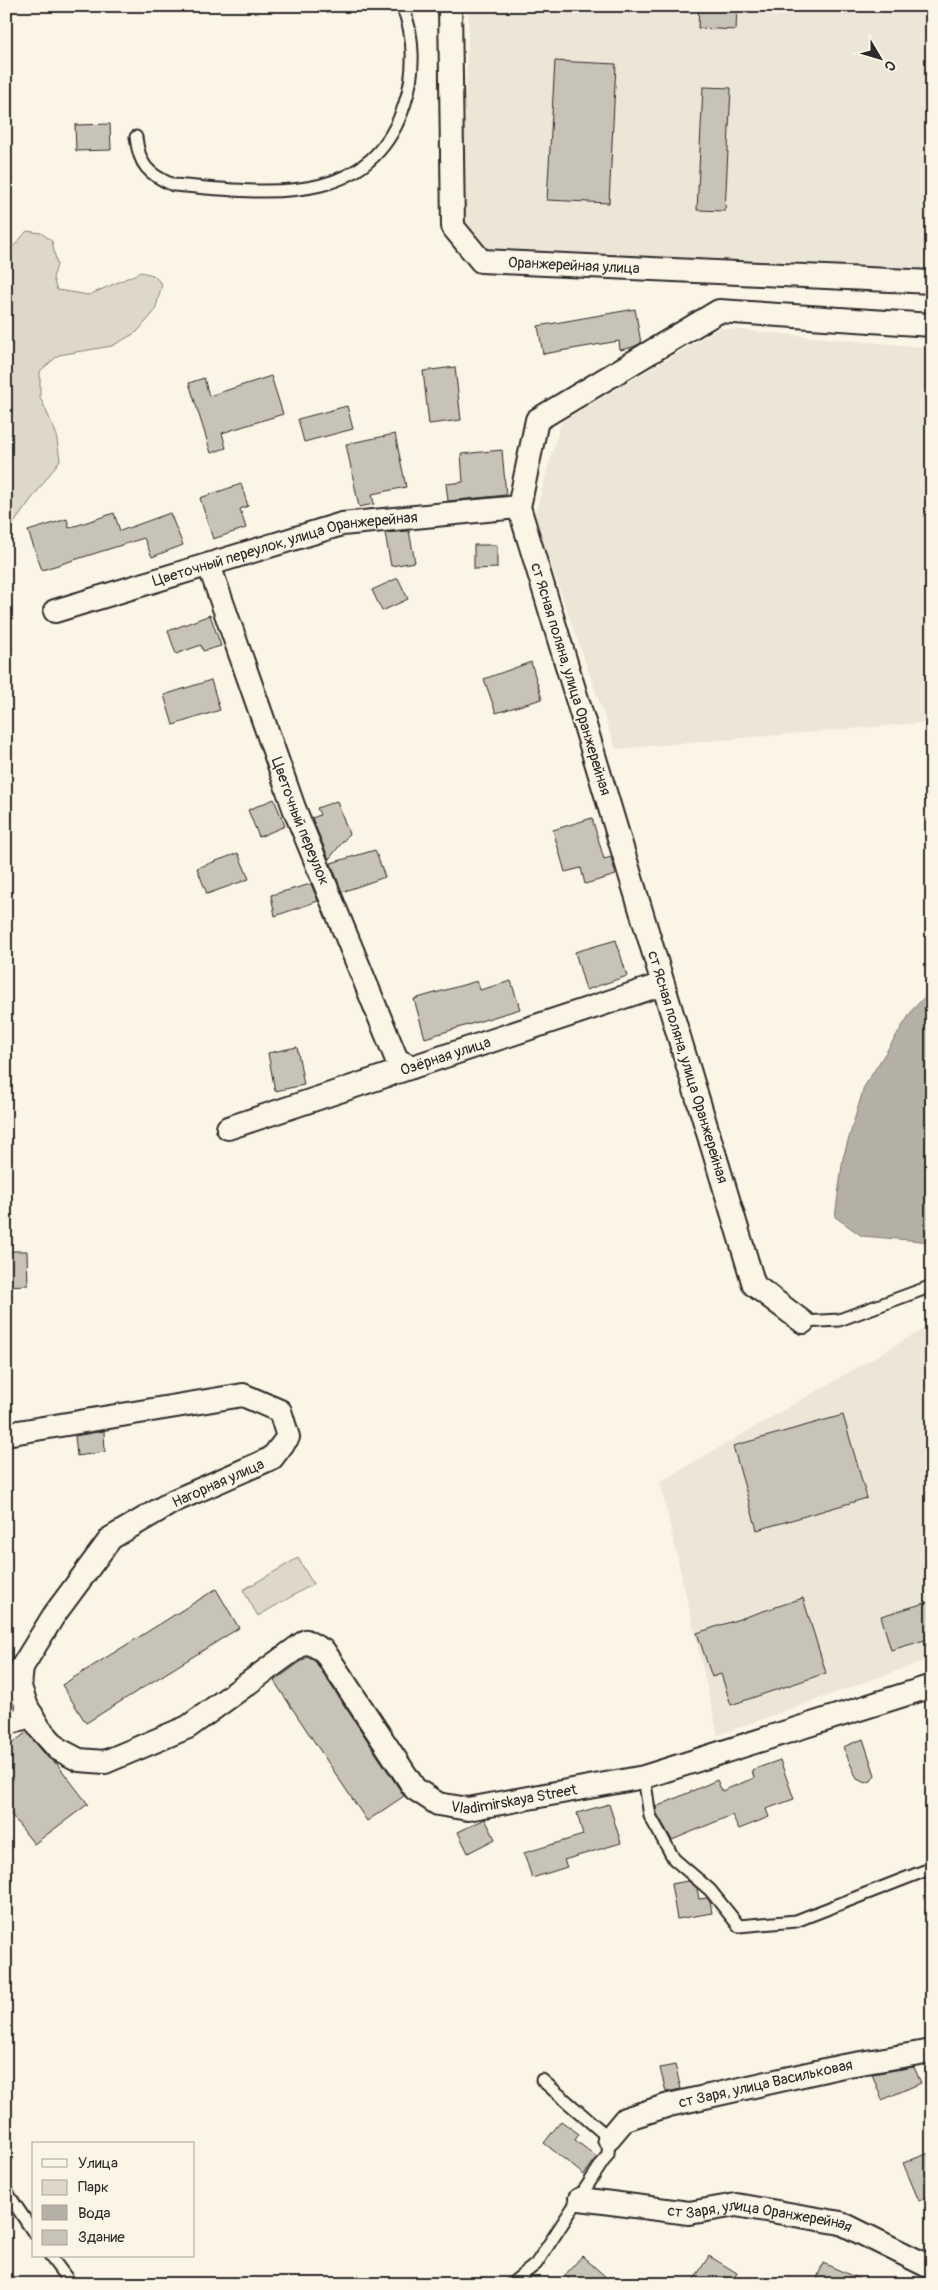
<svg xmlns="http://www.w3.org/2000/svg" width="938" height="2290" font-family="Pangolin,sans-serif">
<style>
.built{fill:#ece6d7}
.green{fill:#ded8ca;stroke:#84827a}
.water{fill:#b4b0a5;stroke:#7d7b74}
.building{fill:#c8c3b7;stroke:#2b2b2b}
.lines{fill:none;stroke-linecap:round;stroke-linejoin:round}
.lane-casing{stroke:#2b2b2b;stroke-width:15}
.street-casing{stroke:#2b2b2b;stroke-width:26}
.lane{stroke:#fcf5e5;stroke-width:11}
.street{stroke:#fcf5e5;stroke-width:22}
.labels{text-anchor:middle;stroke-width:4;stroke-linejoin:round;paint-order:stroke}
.street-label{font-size:15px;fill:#2b2b2b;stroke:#fcf5e5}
</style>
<rect width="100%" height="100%" fill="#fcf5e5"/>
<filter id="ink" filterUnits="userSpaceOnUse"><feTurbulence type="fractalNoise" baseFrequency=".02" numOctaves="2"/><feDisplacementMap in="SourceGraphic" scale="10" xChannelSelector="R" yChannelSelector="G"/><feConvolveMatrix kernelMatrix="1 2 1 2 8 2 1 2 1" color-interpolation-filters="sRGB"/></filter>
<g filter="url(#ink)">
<path class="built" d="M469 6H932V272L488 250 461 219Z
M720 328 932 348V722L616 749 534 517 561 422Z
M932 1324V1658L718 1735 660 1482Z"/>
<path class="green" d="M27 231 41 233 52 241 57 265 53 278 57 290 89 295 141 272 153 275 162 284 155 311 137 332 112 346 59 355 40 371V397L56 433 60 460 6 534V255Z
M298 1558 313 1584 258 1616 243 1590Z"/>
<path class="water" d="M932 989V1242L862 1236 835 1217 843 1158 864 1087 913 1009Z"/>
<path class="building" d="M699 6H737L736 30 698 28Z
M555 61 616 64 609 203 547 200Z
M703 87 731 88 725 211 697 210Z
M110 124 111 150 76 151 75 125Z
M635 309 641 343 633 347 620 350 619 341 543 354 538 326Z
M455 367 461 420 429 424 423 371Z
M271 376 283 414 222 433 226 448 211 453 189 383 204 378 209 396Z
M347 406 353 429 304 442 298 419Z
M395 434 406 487 372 494 374 504 359 507 346 444Z
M502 450 506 495 448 501 446 484 463 482 461 454Z
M241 484 248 506 240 509 246 528 213 539 200 498Z
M114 513 120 531 170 513 183 545 152 557 144 538 42 570 28 531 67 519 69 528Z
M409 531 415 562 391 566 385 533Z
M474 545H497V568L474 569Z
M398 578 408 599 382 611 372 590Z
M210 615 221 646 203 651 201 645 176 654 168 631Z
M531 662 542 699 496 713 484 679Z
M211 680 220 710 173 725 164 695Z
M274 799 285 826 259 837 248 810Z
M337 801 349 834 329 859 312 818 320 815 317 808Z
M592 818 604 859 611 857 616 875 585 884 581 868 565 872 553 830Z
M375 850 385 877 342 892 331 863Z
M238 853 249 879 207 894 197 868Z
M311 884 318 901 275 916 271 895Z
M616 940 627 976 586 990 575 952Z
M477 981 480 990 511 981 520 1009 425 1038 414 999Z
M297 1047 304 1085 275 1091 268 1053Z
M6 1251H27L28 1285 6 1286Z
M843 1415 867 1498 757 1530 733 1446Z
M104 1431 105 1452 77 1456 75 1436Z
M216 1589 239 1628 86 1723 62 1685Z
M803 1598 826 1673 731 1705 721 1674 712 1677 697 1633Z
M932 1601V1638L891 1650 881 1616Z
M307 1657 315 1661 404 1796 367 1821 274 1681Z
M27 1732 48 1758 57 1764 88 1804 34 1844 6 1808V1748Z
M863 1739 875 1775 871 1781 865 1783 857 1779 843 1747Z
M780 1760 794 1799 766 1809 769 1817 739 1829 732 1815 672 1840 657 1814 656 1807 717 1780 722 1791 754 1778 752 1770Z
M609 1804 621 1843 564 1860 567 1867 532 1878 524 1853 583 1835 577 1813Z
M485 1819 495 1839 468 1853 458 1832Z
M688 1881 697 1888 699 1899 707 1898 710 1902 712 1913 677 1919 671 1884Z
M675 2065 681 2089 666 2092 660 2068Z
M914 2067 921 2083 882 2100 872 2074Z
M561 2121 579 2134 575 2140 597 2157 584 2175 544 2143Z
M932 2152V2195L919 2201 903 2163Z
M582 2256 614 2284H574L565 2275Z
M709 2256 737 2273 731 2284H691Z
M823 2263 870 2284H815Z"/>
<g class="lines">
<defs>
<path id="lane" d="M136 137C139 165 148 174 173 185 262 192 371 212 405 103 415 73 415 35 402 6
M803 1322 839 1320 932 1286
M644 1777 650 1816 674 1859 710 1890 739 1926 796 1921 932 1868
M6 2191 34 2233
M50 2256 71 2284
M511 2284 536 2264 608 2154 609 2138 542 2080"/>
<g id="street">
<path id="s1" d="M450 6 453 227 481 261 932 282"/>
<path id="s2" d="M209 565 294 808 397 1060 412 1067"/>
<path id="s3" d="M55 611 342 524 519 507"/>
<path id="s4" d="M228 1128 663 984"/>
<path d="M803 1322 754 1285 519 507 537 420 719 311 932 325"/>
<path id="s5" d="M6 1434 243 1395 280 1411 288 1437 272 1458 174 1501 111 1538 54 1615 22 1667 20 1687 27 1707 40 1729 58 1749 79 1760 105 1762 188 1727 306 1641 324 1651 415 1789 438 1804 468 1809 644 1777 932 1686"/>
<path d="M6 1724 32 1715"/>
<path id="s6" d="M609 2138 625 2119 669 2105 843 2066 932 2051"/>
<path id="s7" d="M580 2199 689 2213 736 2205 841 2223 932 2268"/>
</g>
</defs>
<use href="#lane" class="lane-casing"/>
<use href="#street" class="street-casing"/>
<use href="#lane" class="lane"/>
<use href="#street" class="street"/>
</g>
</g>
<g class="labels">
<g class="street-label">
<text dy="5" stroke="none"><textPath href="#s1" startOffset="358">Оранжерейная улица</textPath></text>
<text dy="5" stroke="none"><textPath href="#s3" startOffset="239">Цветочный переулок, улица Оранжерейная</textPath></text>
<text transform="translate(571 679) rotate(73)" y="5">ст Ясная поляна, улица Оранжерейная</text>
<text dy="5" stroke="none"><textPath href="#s2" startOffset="272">Цветочный переулок</textPath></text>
<text dy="5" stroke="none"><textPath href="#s4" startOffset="229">Озёрная улица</textPath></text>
<text transform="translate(688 1067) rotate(73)" y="5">ст Ясная поляна, улица Оранжерейная</text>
<text transform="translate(218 1483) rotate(-24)" y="5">Нагорная улица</text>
<text dy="5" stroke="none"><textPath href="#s5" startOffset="1341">Vladimirskaya Street</textPath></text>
<text dy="5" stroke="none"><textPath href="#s6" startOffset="170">ст Заря, улица Васильковая</textPath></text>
<text dy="5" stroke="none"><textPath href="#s7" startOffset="182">ст Заря, улица Оранжерейная</textPath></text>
</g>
</g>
<rect width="938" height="2290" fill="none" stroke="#fcf5e5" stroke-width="25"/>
<rect x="12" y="12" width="913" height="2265" fill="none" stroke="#2b2b2b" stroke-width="2" filter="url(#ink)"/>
<rect x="32" y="2142" width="162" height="115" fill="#fcf5e5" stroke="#a8a49b"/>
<rect x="42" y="2159" width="25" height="8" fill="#fcf5e5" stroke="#a8a49b"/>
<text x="78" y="2168" font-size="15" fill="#2b2b2b">Улица</text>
<rect x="42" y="2180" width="25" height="15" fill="#ded8ca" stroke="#a8a49b"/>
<text x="78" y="2192" font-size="15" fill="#2b2b2b">Парк</text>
<rect x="42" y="2205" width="25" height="15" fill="#b4b0a5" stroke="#a8a49b"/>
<text x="78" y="2218" font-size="15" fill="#2b2b2b">Вода</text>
<rect x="42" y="2230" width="25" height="15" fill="#c8c3b7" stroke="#a8a49b"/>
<text x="78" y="2242" font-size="15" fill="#2b2b2b">Здание</text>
<g transform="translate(880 58) rotate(128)" stroke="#fcf5e5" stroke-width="4" paint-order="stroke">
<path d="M0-4L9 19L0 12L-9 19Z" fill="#2b2b2b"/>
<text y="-8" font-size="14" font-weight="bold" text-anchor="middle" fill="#2b2b2b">С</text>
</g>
</svg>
